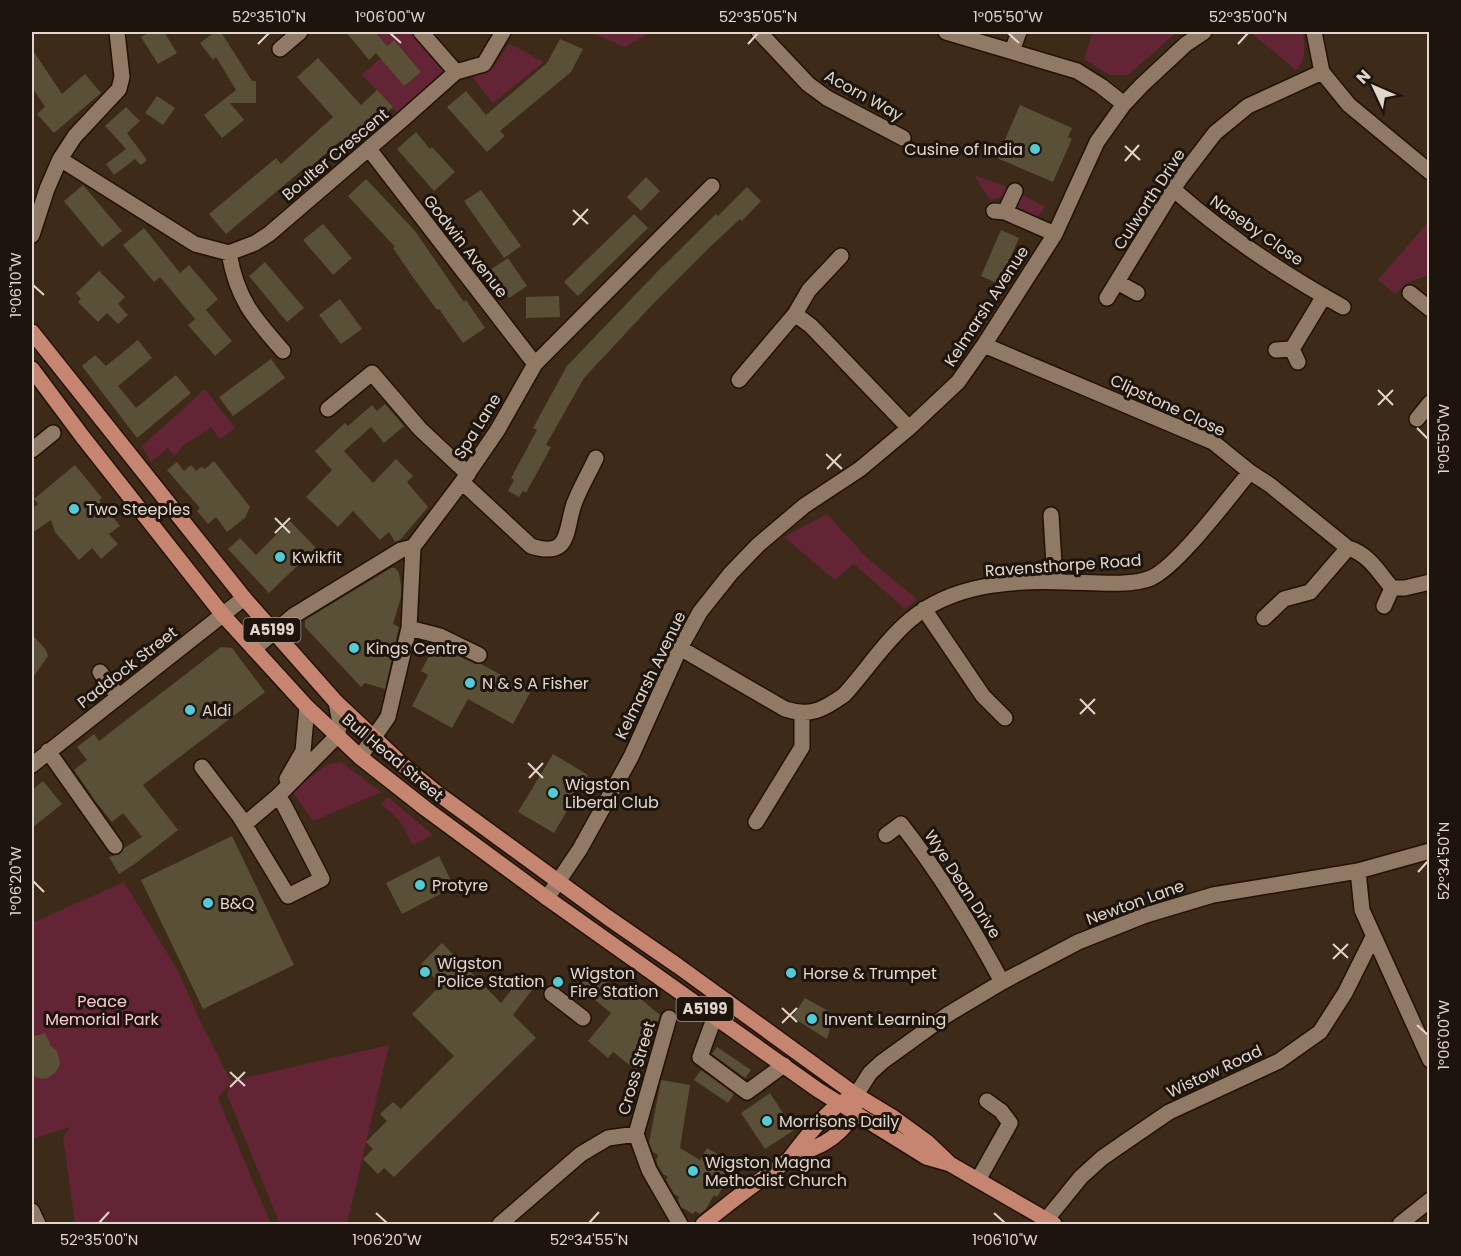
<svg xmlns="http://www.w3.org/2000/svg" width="1461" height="1256" font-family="Poppins,sans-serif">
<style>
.green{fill:#632536}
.building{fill:#595037}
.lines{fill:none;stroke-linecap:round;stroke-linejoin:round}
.minor-casing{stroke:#231203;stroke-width:18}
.major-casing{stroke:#231203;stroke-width:18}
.minor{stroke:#907965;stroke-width:15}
.major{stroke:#c68570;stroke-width:15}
.ticks{fill:none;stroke:#e2d5cb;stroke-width:2}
.poi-dot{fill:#52cbd7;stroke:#1d150d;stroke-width:2}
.labels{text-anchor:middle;stroke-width:6;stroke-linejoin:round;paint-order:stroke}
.shield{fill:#1d150d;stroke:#a79b92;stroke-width:1.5}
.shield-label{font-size:15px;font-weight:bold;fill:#e2d5cb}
.street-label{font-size:16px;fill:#e2d5cb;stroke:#1d150d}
.poi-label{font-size:16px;fill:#e2d5cb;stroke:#1d150d;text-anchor:start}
.park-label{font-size:16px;fill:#fcc8d2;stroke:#1d150d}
.neatline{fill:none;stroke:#e2d5cb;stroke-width:2}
.ticks-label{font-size:15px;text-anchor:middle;fill:#e2d5cb}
</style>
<rect width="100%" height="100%" fill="#3d2a19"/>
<path class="green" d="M375 32H421L456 72 403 119 362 75 381 58 404 86 420 72 394 40 386 46Z
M591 32H652L624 47Z
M1093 32H1177L1128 75H1110L1084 59Z
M1250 32H1303C1304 46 1307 59 1296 70Z
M508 45H512L544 62 493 103 471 75 493 68Z
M974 175 1007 187 1004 196 990 200Z
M1019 193 1045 207 1037 217 1017 208 1016 199Z
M1429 221V275L1406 283 1395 294 1378 280Z
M205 389 235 428 220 439 211 427 184 445 174 456 168 448 151 462 142 446Z
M827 514 867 558 917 599 905 609 854 564 835 580 784 537Z
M341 762 381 792 313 821 292 791 328 764Z
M388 797 433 835 413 845 399 820 381 804Z
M124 882 178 971 201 1023 231 1081 389 1045 347 1224H280L227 1095 230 1083 218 1098 271 1224H75L63 1137 70 1127 32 1139V923Z"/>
<path class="building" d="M150 32H164L177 53 158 64 141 37Z
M215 32H221L252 81H256V103H230L244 120 222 138 204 115 236 90 216 57 213 60 200 43Z
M346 32H375L387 46 394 40 421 72 404 86 376 53 369 60Z
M560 39 583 49 571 72 500 131 505 136 487 152 447 107 466 91 486 115 547 63Z
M32 49 62 94 85 74 101 93 54 133 37 114 45 107 32 87Z
M318 58 361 105 377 90 393 107 347 149 340 141 303 174 301 171 226 234 209 214 276 158 281 164 333 117 297 77Z
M157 96 175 108 163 125 145 113Z
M1020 105 1072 128 1068 137 1072 139 1053 182 997 158Z
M126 107 140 121 127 133 147 160 141 165 135 159 114 175 106 164 126 149 105 126Z
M416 132 430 149 432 147 455 172 434 191 397 149Z
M646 177 660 191 641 211 627 197Z
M366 179 415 231 464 302 466 300 485 328 463 343 439 309 437 310 412 276 393 248 395 247 348 196Z
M83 185 122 231 102 247 64 201Z
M747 187 761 201 742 221 740 219 710 247 652 305 584 378 546 445 551 447 526 493 523 491 519 497 508 491 514 480 511 478 537 430 533 428 567 366 657 272 716 214 718 216Z
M481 190 521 246 504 258 464 201Z
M634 214 648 228 578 296 564 282Z
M323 224 352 258 333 275 303 240Z
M144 228 180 273 189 265 218 299 206 310 232 341 215 356 188 325 195 319 160 277 154 282 123 245Z
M1001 230 1019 238 999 284 981 276Z
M508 258 527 286 509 298 490 270Z
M265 262 304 308 287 322 249 276Z
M99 271 125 297 118 304 128 315 118 324 107 313 98 322 78 302 81 299 76 293Z
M559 296 560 317 526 318V297Z
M340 299 362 329 341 344 319 315Z
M138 340 152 358 118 386 136 408 176 375 191 393 137 438 82 366 95 355 106 366Z
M271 359 285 378 233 416 219 397Z
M385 404 404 426 384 443 371 427 344 451 373 483 396 459 413 476 407 482 428 507 400 540 395 542 389 532 380 540 353 511 338 527 306 497 332 470 315 451 345 423 348 426 372 405 377 411Z
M214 461 250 507 245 518 227 532 216 517 208 524 197 511 200 508 167 470 177 462 184 471 191 465 196 471 201 467 205 469Z
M75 465 102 498 99 500 120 526 109 534 118 544 101 559 92 548 79 560 55 532 51 520 32 533V509L38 504 34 499Z
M290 521 316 548 269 593 228 549 240 538 256 555Z
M391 568H395L399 573 401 586V597L393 624 399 627 385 689 365 683 361 687 305 627V620Z
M32 634 46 650 48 656 32 679Z
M435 645 475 664H481L531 691 513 724 468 699 452 728 412 706 428 675 421 671Z
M221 647 232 648 265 692 143 785 178 830 136 863 119 874 109 857 120 854 124 848 142 837 123 813 112 822 96 802 74 770 87 760 77 747 94 734 99 741Z
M553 754 588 775 554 833 518 812Z
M43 781 62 804 32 828V790Z
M232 836 294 965 203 1009 141 880Z
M439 856 454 887 402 914 386 883Z
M442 943 501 1003 519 980 532 990 513 1015 536 1038 394 1177 384 1168 378 1174 363 1159 373 1149 366 1142 387 1121 380 1114 393 1102 401 1109 454 1056 412 1014 441 985 421 964Z
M591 970 621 994 629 984 645 997 642 1000 660 1015 648 1054 636 1070 613 1052 608 1058 588 1041 611 1013 578 986Z
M805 998 830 1012 826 1017 832 1021 827 1039 792 1017Z
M45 1033 51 1046 57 1051 60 1064 56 1072 48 1078 42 1079 35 1077 32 1071V1037Z
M717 1047 751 1070 745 1078 712 1054Z
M701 1070 734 1094 728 1103 694 1080Z
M661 1080 690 1085 680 1148 700 1160 707 1148 733 1163 725 1176 729 1177 717 1197 714 1195 706 1209 700 1214 695 1211 693 1214 681 1207 678 1200 679 1197 674 1194 666 1180 668 1177 663 1174 658 1166 656 1160 658 1155 653 1152 649 1143Z
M770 1093 794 1130 765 1149 741 1113Z"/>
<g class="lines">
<defs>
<path id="minor" d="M421 32 456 72 484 64 503 32
M759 32 808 84 827 98 903 138
M946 32 1077 71 1101 86 1124 104
M1314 32 1322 72 1349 105 1430 172
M280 49 300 32
M1012 51 1019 32
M369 149 535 364
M60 159 195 244 229 253 255 243 269 234 403 119 456 72
M1173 189C1225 235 1282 273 1343 307
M994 211 1005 212 1055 234
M1005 212 1015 191
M32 235 47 189 60 159 75 136 119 89 122 77 117 32
M229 253C237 299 253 317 283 351
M1117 282 1137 293
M1410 293 1430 309
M1107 298 1179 180 1215 133 1248 106 1322 72
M795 314 811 326 909 428
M984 345 1213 442 1250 472 1270 485 1348 548C1369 554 1379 573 1392 588H1405L1430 582
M1292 349 1298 362
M1276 350 1292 349 1324 296
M739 380 795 314 809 290 841 256
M328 409 372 373 420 429 468 474
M1417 419 1430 403
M32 450 53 433
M462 482 531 546C571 559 565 530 574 504 580 488 589 473 596 458
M1051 515 1055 581
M1384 606 1392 588
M924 609 983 696 1005 718
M1264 618 1284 599 1310 592 1348 548
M409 628 440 636 479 655
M680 648 785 709C810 717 823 710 844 695 866 671 885 641 910 620 952 584 1012 580 1065 582 1088 582 1130 587 1151 578 1178 566 1228 498 1250 472
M254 649 293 616 401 550 413 547
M100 672 118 696
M48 751 115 846
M360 757 388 717 409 628 413 547 462 482 497 431 535 364 712 186
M32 765 244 598
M202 767 240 817 288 896 322 879 284 805 278 796
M287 779 303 751 307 707
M756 822 802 747V714
M245 824 278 796 337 736 340 723 336 702
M886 835 901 824C940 874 972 926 1002 982
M1358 871 1362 910 1430 1060
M547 898 580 849 631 757 680 648 700 612 731 573 758 545 804 506 860 469 909 428 958 382 984 345 1055 234 1097 142 1124 104 1142 85 1186 44 1204 32
M552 994 583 1018
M727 1001 715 1016 700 1057 747 1092 784 1065
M669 1018 636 1134 649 1170 680 1224
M856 1095 870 1073 882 1062 947 1015 1002 982 1078 942 1146 915 1213 895 1358 871 1430 851
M978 1180 1010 1123 1001 1111 987 1101
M32 1211 38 1224
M1046 1220 1081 1177 1102 1158 1128 1140 1169 1112 1279 1061 1320 1032 1345 993 1373 937
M500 1224 581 1154 608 1138 636 1134
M1400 1224 1430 1200"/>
<path id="major" d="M32 332 244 598 336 702 404 766 437 793 607 917 678 966 856 1095 894 1118 927 1142 950 1164 1054 1224
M32 369 82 436 223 615 307 707 360 757 426 809 547 898 818 1090 926 1157 947 1163
M790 1158C802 1142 829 1108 846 1100
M703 1224C730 1202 758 1181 787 1161 804 1150 824 1147 839 1132 847 1124 854 1116 855 1105"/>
</defs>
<use href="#minor" class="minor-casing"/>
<use href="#major" class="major-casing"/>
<use href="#minor" class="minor"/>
<use href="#major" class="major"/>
</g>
<path class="ticks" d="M390 33 401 43M1008 33 1019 43M258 44 269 33M748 44 758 33M1238 44 1248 33M1125 146 1140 160M1125 161 1139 145M573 210 588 224M573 225 588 209M33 285 44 295M1378 390 1393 405M1378 405 1393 390M1417 428 1428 439M826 454 842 469M827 469 841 454M275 518 290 533M275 533 290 518M1080 699 1095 714M1080 714 1095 699M528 763 543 778M529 778 543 763M1418 872 1428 861M33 881 44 892M1333 944 1348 958M1333 959 1348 944M782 1008 797 1022M782 1023 797 1008M1417 1025 1428 1035M230 1072 245 1086M230 1087 245 1072M376 1213 387 1223M994 1213 1005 1223M99 1223 109 1212M589 1223 599 1212"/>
<g class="poi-dot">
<circle cx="1035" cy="149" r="6"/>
<circle cx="74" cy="509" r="6"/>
<circle cx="280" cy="557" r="6"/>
<circle cx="354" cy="648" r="6"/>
<circle cx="470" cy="683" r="6"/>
<circle cx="190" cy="710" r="6"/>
<circle cx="553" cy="793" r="6"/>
<circle cx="420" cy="885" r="6"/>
<circle cx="208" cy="903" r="6"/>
<circle cx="425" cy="972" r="6"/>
<circle cx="791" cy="973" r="6"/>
<circle cx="558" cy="982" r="6"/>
<circle cx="812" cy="1019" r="6"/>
<circle cx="767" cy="1121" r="6"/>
<circle cx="693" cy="1171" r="6"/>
</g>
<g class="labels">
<g class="shield">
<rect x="243.5" y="618" width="57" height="24" rx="4.5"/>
<rect x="676.5" y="997" width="57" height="24" rx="4.5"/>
</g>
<g class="shield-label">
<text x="272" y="635">A5199</text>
<text x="705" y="1014">A5199</text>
</g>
<g class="street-label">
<text transform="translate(864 95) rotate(29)" y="6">Acorn Way</text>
<text transform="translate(335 154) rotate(-40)" y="6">Boulter Crescent</text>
<text transform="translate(1149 199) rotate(-57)" y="6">Culworth Drive</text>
<text transform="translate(1257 230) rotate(35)" y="6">Naseby Close</text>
<text transform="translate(466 246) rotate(52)" y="6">Godwin Avenue</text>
<text transform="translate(986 306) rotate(-57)" y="6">Kelmarsh Avenue</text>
<text transform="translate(1168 405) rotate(25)" y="6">Clipstone Close</text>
<text transform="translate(477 426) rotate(-58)" y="6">Spa Lane</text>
<text transform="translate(1063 565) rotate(-4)" y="6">Ravensthorpe Road</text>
<text transform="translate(127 667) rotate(-38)" y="6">Paddock Street</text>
<text transform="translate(650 675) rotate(-64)" y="6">Kelmarsh Avenue</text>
<text transform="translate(393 757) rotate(40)" y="6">Bull Head Street</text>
<text transform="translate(963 884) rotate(57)" y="6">Wye Dean Drive</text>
<text transform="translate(1135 902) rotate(-20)" y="6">Newton Lane</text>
<text transform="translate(636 1068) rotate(-74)" y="6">Cross Street</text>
<text transform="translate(1214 1071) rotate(-25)" y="6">Wistow Road</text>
</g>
<g class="poi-label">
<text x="1023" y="155" text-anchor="end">Cusine of India</text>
<text x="86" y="515">Two Steeples</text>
<text x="292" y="563">Kwikfit</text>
<text x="366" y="654">Kings Centre</text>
<text x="482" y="689">N &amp; S A Fisher</text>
<text x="202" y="716">Aldi</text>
<text x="565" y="790">Wigston<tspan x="565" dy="18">Liberal Club</tspan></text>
<text x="432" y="891">Protyre</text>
<text x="220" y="909">B&amp;Q</text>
<text x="437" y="969">Wigston<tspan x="437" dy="18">Police Station</tspan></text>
<text x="570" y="979">Wigston<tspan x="570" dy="18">Fire Station</tspan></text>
<text x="803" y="979">Horse &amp; Trumpet</text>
<text x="824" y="1025">Invent Learning</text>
<text x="779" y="1127">Morrisons Daily</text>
<text x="705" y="1168">Wigston Magna<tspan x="705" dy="18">Methodist Church</tspan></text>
</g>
<g class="park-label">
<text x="102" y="1007">Peace<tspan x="102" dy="18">Memorial Park</tspan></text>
</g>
</g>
<rect width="1461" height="1256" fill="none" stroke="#1d150d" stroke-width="66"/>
<g transform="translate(1374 87) rotate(314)" stroke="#1d150d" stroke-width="4.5" paint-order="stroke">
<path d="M0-4.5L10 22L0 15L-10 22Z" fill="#e2d5cb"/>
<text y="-9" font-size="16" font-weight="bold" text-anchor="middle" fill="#e2d5cb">N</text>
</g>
<rect x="33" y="33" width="1395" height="1190" class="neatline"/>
<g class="ticks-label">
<text x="269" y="22">52°35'10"N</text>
<text x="390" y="22">1°06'00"W</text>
<text x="758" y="22">52°35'05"N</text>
<text x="1008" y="22">1°05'50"W</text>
<text x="1248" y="22">52°35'00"N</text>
<text transform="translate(16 285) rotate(-90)" y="5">1°06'10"W</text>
<text transform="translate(1444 439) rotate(-90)" y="5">1°05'50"W</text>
<text transform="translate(1444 861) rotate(-90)" y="5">52°34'50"N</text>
<text transform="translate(16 881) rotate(-90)" y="5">1°06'20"W</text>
<text transform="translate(1444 1035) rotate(-90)" y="5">1°06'00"W</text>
<text x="99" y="1245">52°35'00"N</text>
<text x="387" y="1245">1°06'20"W</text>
<text x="589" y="1245">52°34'55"N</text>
<text x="1005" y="1245">1°06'10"W</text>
</g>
</svg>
